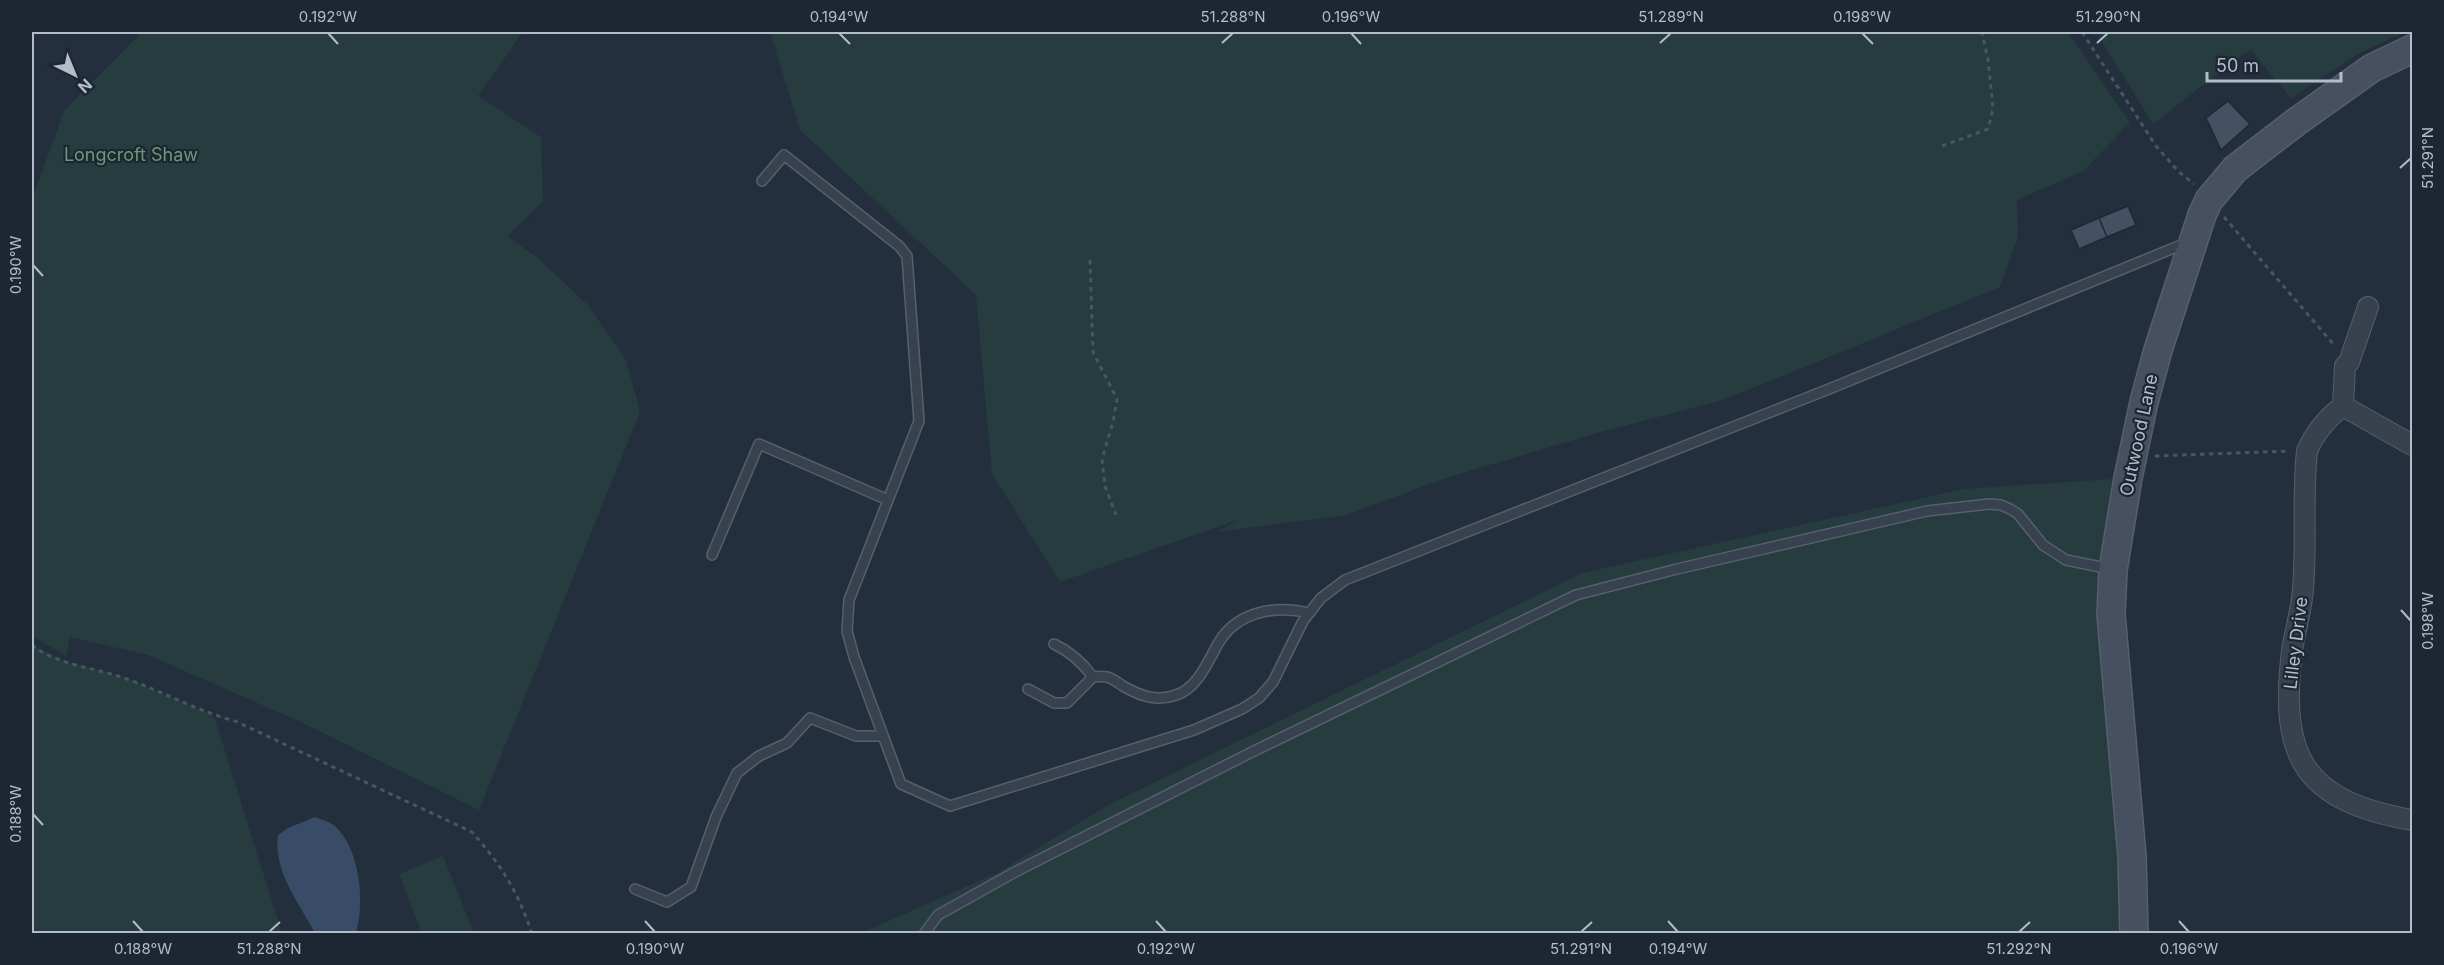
<svg xmlns="http://www.w3.org/2000/svg" width="2444" height="965" font-family="Inter,sans-serif">
<style>
.green{fill:#263c3f}
.water{fill:#394c67}
.building{fill:#455162;stroke:#1f2835;stroke-width:1.5}
.lines{fill:none;stroke-linecap:round;stroke-linejoin:round}
.lane-casing{stroke:#565f6c;stroke-width:12}
.street-casing{stroke:#565f6c;stroke-width:22}
.secondary-casing{stroke:#565f6c;stroke-width:30}
.path{stroke:#44595c;stroke-width:3;stroke-dasharray:4.5 4.5;stroke-linecap:butt}
.lane{stroke:#38414e;stroke-width:9}
.street{stroke:#38414e;stroke-width:20}
.secondary{stroke:#465061;stroke-width:27}
.ticks{fill:none;stroke:#b4bcc9;stroke-width:2}
.labels{text-anchor:middle;stroke-width:4.5;stroke-linejoin:round;paint-order:stroke}
.park-label{font-size:18px;fill:#6b9a76;stroke:#1d2633}
.street-label{font-size:18px;fill:#b4bcc9;stroke:#1d2633}
.neatline{fill:none;stroke:#b4bcc9;stroke-width:2}
.ticks-label{font-size:15px;text-anchor:middle;fill:#b4bcc9}
</style>
<rect width="100%" height="100%" fill="#242f3e"/>
<path class="green" d="M142 32H523L478 96 541 137 543 202 507 236 538 258 587 304 626 360 640 412 479 810 301 722 148 655 70 637 66 656 32 636V199L64 111Z
M770 32H2068L2130 123 2083 171 2017 200 2018 236 2000 287 1726 399 1601 432 1446 478 1346 515 1218 532 1240 519 1060 582 992 474 976 295 800 130Z
M2096 32H2405L2358 54 2291 98 2251 50 2243 54 2153 124Z
M2128 478 2113 570 2134 933 859 934 997 873 1110 804 1582 573 1964 489Z
M32 645 65 661 126 678 209 714 215 719 282 933H32Z
M443 856 474 933H422L399 874Z"/>
<path class="water" d="M315 817C322 820 331 822 336 827 360 850 365 903 356 933H315C299 903 273 871 278 835L288 828Z"/>
<path class="building" d="M2228 101 2250 124 2221 150 2206 118Z
M2128 206 2136 225 2107 237 2099 218Z
M2099 218 2107 237 2079 249 2071 230Z"/>
<g class="lines">
<defs>
<path id="lane" d="M762 181 784 155 899 246 907 256 919 421 849 600 847 631 854 657 901 784 950 806 1194 730 1242 709 1259 698 1273 682 1303 621 1321 598 1345 580 1829 389 2186 243
M712 555 759 444 888 500
M1054 644C1071 652 1082 662 1093 677
M1028 689 1054 703H1067L1093 677C1097 677 1103 676 1107 677 1112 678 1118 683 1123 686 1140 696 1157 702 1176 695 1198 688 1208 661 1219 642 1238 611 1276 605 1309 613
M635 889 667 902 691 887 716 817 737 773 759 756 787 743 810 718 856 736H883
M924 934 938 915 1015 872 1254 751 1576 595 1677 569 1927 511 1989 504 2001 505 2010 509 2018 514 2043 545 2066 560 2111 569"/>
<path id="street" d="M2343 406C2327 418 2315 432 2307 451 2302 496 2307 542 2303 588 2302 609 2295 630 2292 651 2279 758 2304 801 2412 820
M2343 406 2345 366 2349 362 2368 307
M2343 406 2412 445"/>
<path id="secondary" d="M2134 934 2132 856 2111 614 2113 570 2128 478 2144 402 2158 350 2202 215 2209 200 2235 169 2296 122 2372 68 2412 49"/>
</defs>
<use href="#lane" class="lane-casing"/>
<use href="#street" class="street-casing"/>
<use href="#secondary" class="secondary-casing"/>
<path class="path" d="M2082 32 2156 146 2179 172 2194 184
M1942 146 1988 129 1993 109 1988 60 1982 32
M2224 217 2335 346
M1090 260 1093 352 1117 399 1113 422 1102 459 1105 486 1116 515
M2155 456 2290 451
M32 645C55 665 98 668 127 679 164 692 197 711 235 721L472 832C501 865 518 891 532 934"/>
<use href="#lane" class="lane"/>
<use href="#street" class="street"/>
<use href="#secondary" class="secondary"/>
</g>
<path class="ticks" d="M328 33 338 44M839 33 850 44M1351 33 1361 44M1862 33 1873 44M1222 43 1233 33M1660 43 1671 33M2097 43 2108 33M2400 168 2411 158M33 265 43 276M2401 610 2411 621M33 814 43 825M133 921 143 932M645 921 655 932M1156 921 1166 932M1668 921 1678 932M2179 921 2189 932M269 932 280 922M1581 932 1592 922M2019 932 2030 922"/>
<g class="labels">
<g class="park-label">
<text x="131" y="161">Longcroft Shaw</text>
</g>
<g class="street-label">
<text transform="translate(2139 435) rotate(-78)" y="6">Outwood Lane</text>
<text transform="translate(2296 643) rotate(-83)" y="6">Lilley Drive</text>
</g>
</g>
<rect width="2444" height="965" fill="none" stroke="#1d2633" stroke-width="66"/>
<g transform="translate(75 75) rotate(137)" stroke="#1d2633" stroke-width="4.5" paint-order="stroke">
<path d="M0-4.5L10 22L0 15L-10 22Z" fill="#b4bcc9"/>
<text y="-9" font-size="16" font-weight="bold" text-anchor="middle" fill="#b4bcc9">N</text>
</g>
<path d="M2207 72v9h134v-9" fill="none" stroke="#b4bcc9" stroke-width="3"/>
<text x="2216" y="72" font-size="18" fill="#b4bcc9" stroke="#1d2633" stroke-width="4.5" paint-order="stroke">50 m</text>
<rect x="33" y="33" width="2378" height="899" class="neatline"/>
<g class="ticks-label">
<text x="328" y="22">0.192°W</text>
<text x="839" y="22">0.194°W</text>
<text x="1233" y="22">51.288°N</text>
<text x="1351" y="22">0.196°W</text>
<text x="1671" y="22">51.289°N</text>
<text x="1862" y="22">0.198°W</text>
<text x="2108" y="22">51.290°N</text>
<text transform="translate(2428 158) rotate(-90)" y="5">51.291°N</text>
<text transform="translate(16 265) rotate(-90)" y="5">0.190°W</text>
<text transform="translate(2428 621) rotate(-90)" y="5">0.198°W</text>
<text transform="translate(16 814) rotate(-90)" y="5">0.188°W</text>
<text x="143" y="954">0.188°W</text>
<text x="269" y="954">51.288°N</text>
<text x="655" y="954">0.190°W</text>
<text x="1166" y="954">0.192°W</text>
<text x="1581" y="954">51.291°N</text>
<text x="1678" y="954">0.194°W</text>
<text x="2019" y="954">51.292°N</text>
<text x="2189" y="954">0.196°W</text>
</g>
</svg>
